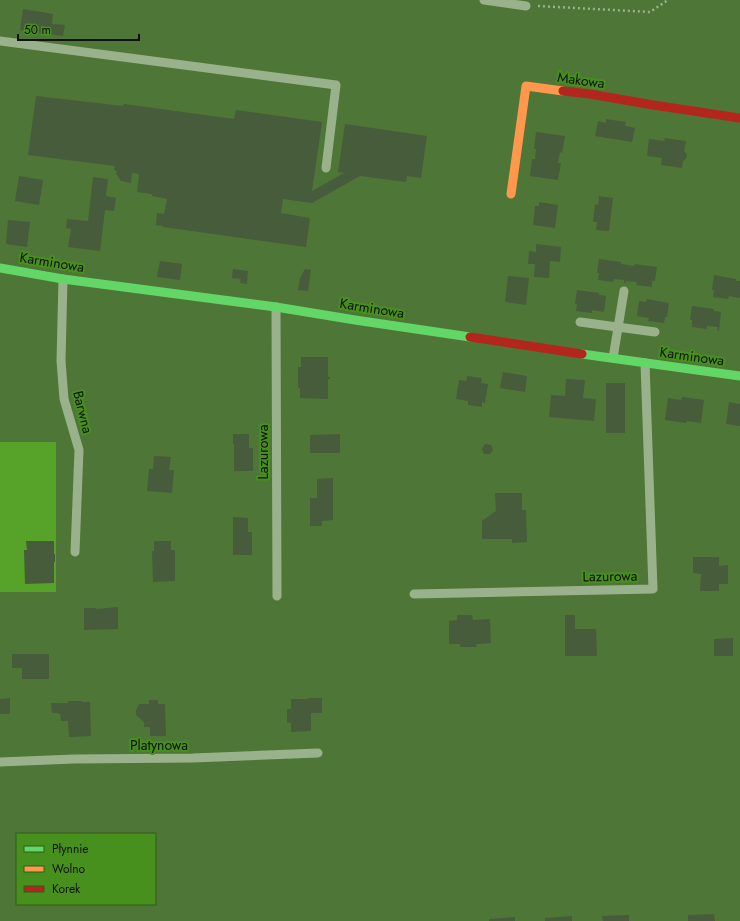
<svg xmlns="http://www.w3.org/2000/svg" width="740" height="921" font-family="Jost,sans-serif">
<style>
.green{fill:#57a228}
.building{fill:#475c3b}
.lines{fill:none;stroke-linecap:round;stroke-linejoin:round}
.path{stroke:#9ab28c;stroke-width:2.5;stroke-dasharray:2 3;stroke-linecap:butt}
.lane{stroke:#9ab28c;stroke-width:9}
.fast{stroke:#63d668;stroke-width:9}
.slow{stroke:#ff974d;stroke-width:9}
.jam{stroke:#b3261e;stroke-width:9}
.labels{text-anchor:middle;stroke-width:4;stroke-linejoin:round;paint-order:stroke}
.street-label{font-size:14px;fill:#111;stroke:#47901d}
</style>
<rect width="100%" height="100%" fill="#4e7637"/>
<path class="green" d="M0 442H56V592H0Z"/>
<path class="building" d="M23 9 53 14 52 24 65 25 63 36 20 30Z
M36 96 123 106 124 104 234 119 236 110 322 122 312 191 344 173 338 172 345 124 427 136 421 178 407 176 406 182 360 176 312 203 283 199 281 213 310 218 306 247 163 227V226L156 225 157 213 164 214 167 199 152 196V194L137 192 139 174 132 173 131 183 121 181 116 174 117 171 114 170 115 166 28 155Z
M606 119 626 122 625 126 635 128 632 142 595 136 598 121 606 123Z
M536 132 565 136 562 153 560 152 558 163H561L558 180 530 176 532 159H535L536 149H534Z
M665 138 686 141 684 151 687 154 686 159 683 161 682 168 661 165 662 158 647 156 649 139 664 141Z
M19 176 43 180 39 205 15 201Z
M93 177 108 179 106 196 116 198 114 211 105 210 100 251 68 247 71 229 66 228 67 219 88 221Z
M599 196 613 198 609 231 596 230 597 222H593L595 204 598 205Z
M539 202 558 205 555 228 533 225 535 206H539Z
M8 220 30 222 27 247 6 244Z
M536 244 561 247 560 262 550 261 549 278 534 277 535 264H528L529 251 536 252Z
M599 259 621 262V264L627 265 634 266 635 264 657 267 655 281H652V287L636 285 637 282 626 281V283H624V280L614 279 613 282 598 280 599 273H597Z
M160 261 182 264 180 280 157 277Z
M233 269 248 271 247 284 240 283 241 279 232 278Z
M305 269 311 270 308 291 298 290 300 278Z
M714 275 736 279V281H740V298L729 296 728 299 713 297 714 290H712Z
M508 276 529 278 526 305 505 302Z
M577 290 599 293V295L606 296 604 312 592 310V313L576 311 577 304H575Z
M647 299 669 303 667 317H665L664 323 648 321 649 318 637 316 639 301 646 302Z
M692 306 714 309V311L721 312 719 331 717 330 718 327 707 326V329L692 327V320H690Z
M301 357H328V377H330V379H328V399L300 398V388H298V367H301Z
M503 372 527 376 525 392 500 388Z
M467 376 482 378 481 383 488 384 485 403 482 402V407L468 405V401L456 399 459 380 466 381Z
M566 379 585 380 583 398 596 399 594 421 549 417 551 395 565 396Z
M606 383H625V433H606Z
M682 397 704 400 701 423 687 421 686 423 665 420 668 398 681 400Z
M729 402 740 404V426L726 424Z
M233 434H249V448H253V471H234V444H233Z
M340 434V453H310V435Z
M485 444 491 445 493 450 490 454H484L482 449Z
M154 456 171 457 169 470H174L172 493 147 491 149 469H153Z
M333 478V520L322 521V526H310V498H317V479Z
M495 493H522V510H526L527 542 512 543V539H482V521L496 511Z
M233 517 248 518V532H252V555H233Z
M26 541H54V554H55V562H54V583L25 584 24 550H27Z
M154 541H171V550H175V581L153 582 152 551H154Z
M693 557H719V566L728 565V584H719V591H700L701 574 693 573Z
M118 607V629L84 630V608H96L97 609Z
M457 615H472L473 620 490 619 491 643 476 644 477 647H460V644H449V621L457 620Z
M565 615H575V629H596L597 656H565Z
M733 638V656H714V639Z
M12 654H49V679H22V668H12Z
M10 698V714H0V699Z
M308 698H322V713H311V731L291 732V723L287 722V709H291V699H308Z
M149 700H158V704H165L166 736H150V727H144V722L136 715V710L139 704H149Z
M68 701H82V702H90L91 736 69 737 68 721H61L60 714H58V713H52L51 703H68Z
M714 914 715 921H688V915Z
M629 915V921H603L602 916Z
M572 916V921H545V918Z
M515 917V921H489V919Z"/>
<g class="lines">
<path class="path" d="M538 6 650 12 668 0"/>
<path class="lane" d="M484 0 526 6
M0 41 336 85 326 168
M63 279 61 361 64 399 79 450 75 552
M276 307 277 596
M580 322 655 332
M613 358 624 291
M414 594 653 589 645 363
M0 762 74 759 193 758 318 753"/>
<path class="fast" d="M0 268 63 279 276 307 355 320 470 337
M582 354 740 376"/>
<path class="slow" d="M511 194 526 86 563 91"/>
<path class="jam" d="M563 91 590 94 653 105 740 118
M470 337 582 354"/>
</g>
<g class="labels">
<g class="street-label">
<text transform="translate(581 80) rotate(8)" y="5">Makowa</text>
<text transform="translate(52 262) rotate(9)" y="5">Karminowa</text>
<text transform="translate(372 308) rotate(9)" y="5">Karminowa</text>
<text transform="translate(692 356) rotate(8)" y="5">Karminowa</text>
<text transform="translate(83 412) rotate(76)" y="5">Barwna</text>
<text transform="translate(263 452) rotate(-90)" y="5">Lazurowa</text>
<text transform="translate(610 576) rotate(-1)" y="5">Lazurowa</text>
<text x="159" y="750">Platynowa</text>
</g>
</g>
<rect x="16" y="833" width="140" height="72" fill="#47901d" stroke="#315d18"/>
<rect x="24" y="846" width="20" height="6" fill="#63d668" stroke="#315d18"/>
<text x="52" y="853" font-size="12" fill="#111111">Płynnie</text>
<rect x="24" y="866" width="20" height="6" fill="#ff974d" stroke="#315d18"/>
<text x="52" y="873" font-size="12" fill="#111111">Wolno</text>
<rect x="24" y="886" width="20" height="6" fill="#b3261e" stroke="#315d18"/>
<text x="52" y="893" font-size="12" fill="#111111">Korek</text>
<path d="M18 34v6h121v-6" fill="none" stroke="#111111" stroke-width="2"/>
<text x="24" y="34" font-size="12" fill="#111111" stroke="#47901d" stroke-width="3" paint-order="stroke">50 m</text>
</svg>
